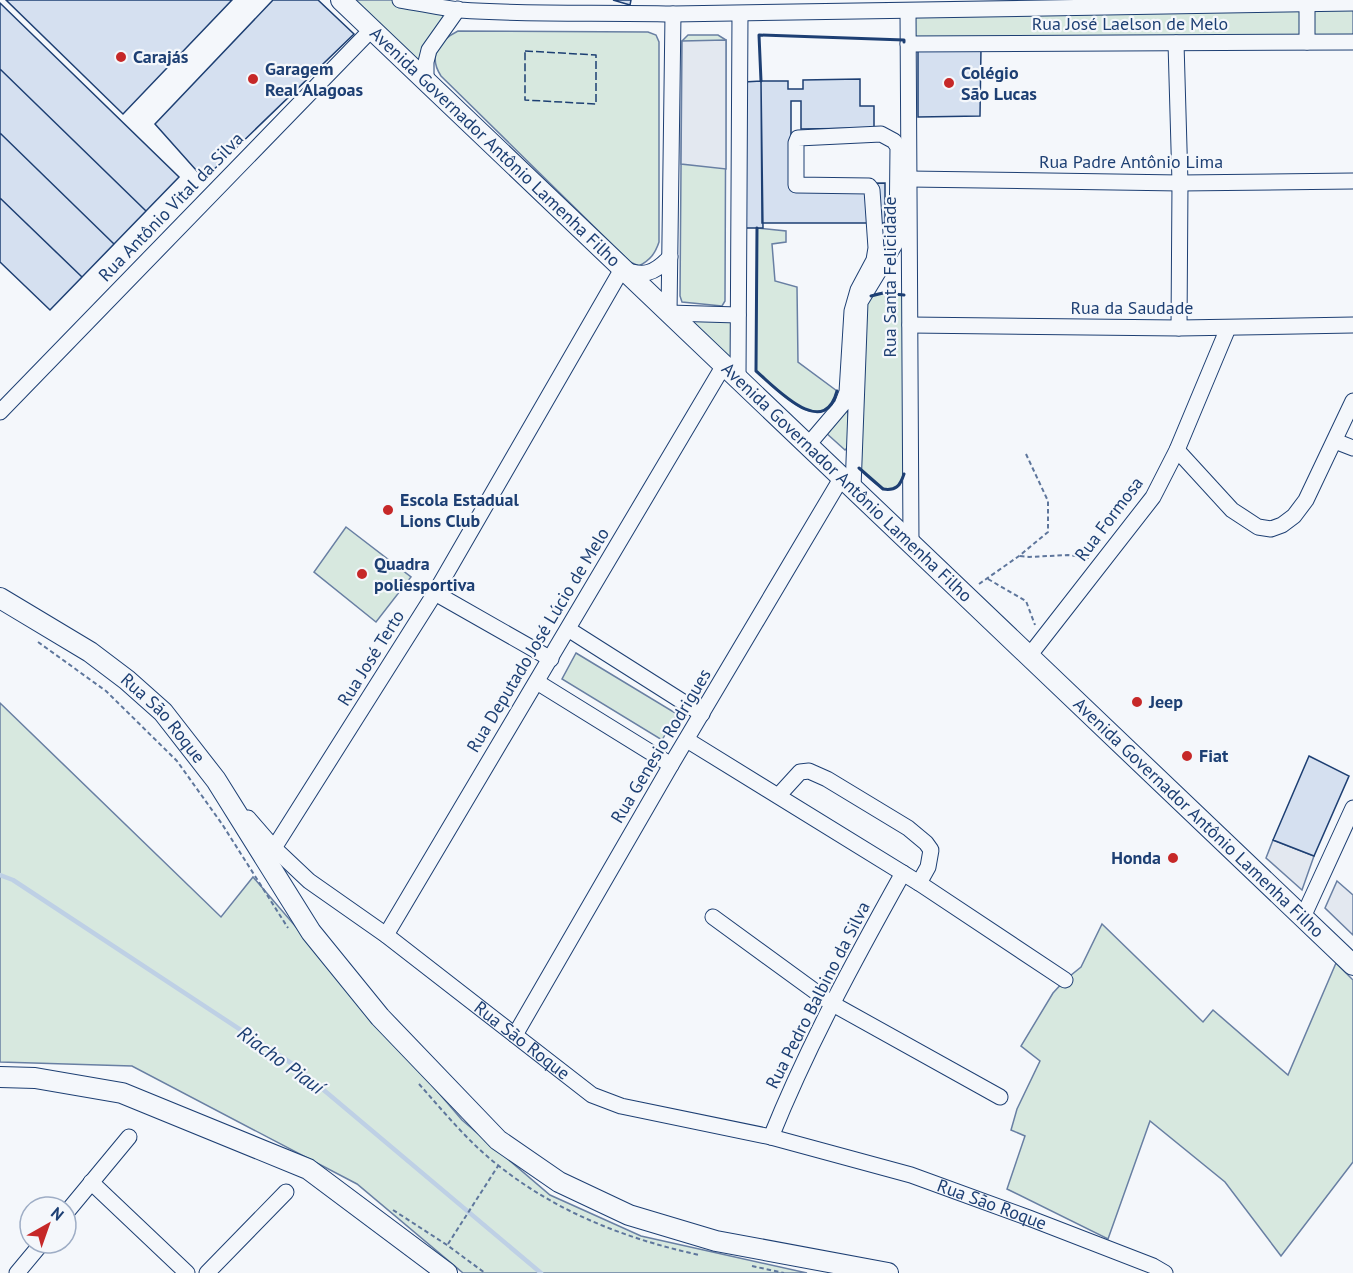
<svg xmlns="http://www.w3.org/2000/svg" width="1353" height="1273" font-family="'PT Sans',sans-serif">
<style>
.green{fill:#d7e8df;stroke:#687fa3;stroke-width:1.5}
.parking{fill:#e3e8f0;stroke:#687fa3;stroke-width:1.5}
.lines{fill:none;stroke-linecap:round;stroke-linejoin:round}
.stream{stroke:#bed0e5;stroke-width:4.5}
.building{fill:#d5e0f0;stroke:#1d3f73;stroke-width:1.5}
.minor-casing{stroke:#1d3f73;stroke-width:17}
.major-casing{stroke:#1d3f73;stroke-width:22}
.path{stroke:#5e769c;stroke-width:2;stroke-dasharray:4.5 3;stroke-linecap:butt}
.minor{stroke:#f4f7fb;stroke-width:15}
.major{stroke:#f4f7fb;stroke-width:20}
.fence{stroke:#1d3f73;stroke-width:1.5;stroke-dasharray:8 3;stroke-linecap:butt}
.wall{stroke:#1d3f73;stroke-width:3}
.poi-dot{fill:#c62828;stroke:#f4f7fb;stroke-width:2}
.labels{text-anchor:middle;stroke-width:4.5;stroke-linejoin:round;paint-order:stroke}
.street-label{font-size:18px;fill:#1d3f73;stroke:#f4f7fb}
.poi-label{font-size:18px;font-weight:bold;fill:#1d3f73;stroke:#f4f7fb;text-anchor:start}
.water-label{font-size:20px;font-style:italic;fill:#1d3f73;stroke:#f4f7fb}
</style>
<rect width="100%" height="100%" fill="#f4f7fb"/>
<path class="green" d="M341 0H413L458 9 429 50 426 80Z
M1353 3V42L908 44V11Z
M458 31 648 32 656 35 659 42V242C655 254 650 260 639 266L630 262 441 76C428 56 438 41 458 31Z
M688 35H718L726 40 725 301 722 306 682 302 680 296 682 41Z
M757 228 786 231V242L772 244 775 281 797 287 798 362 837 391C823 441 775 388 756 371Z
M883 293 904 295V474L900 485C885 498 871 479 859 469L865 303 873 294Z
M669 313 738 315V378Z
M848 409 849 446 845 450 825 432Z
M346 527 411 577 376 622 314 572Z
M576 653 677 714 662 740 562 679Z
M0 703 221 917 253 877 462 1120 550 1195 641 1236 807 1273H463L357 1184 132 1066 0 1062Z
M1102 924 1203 1022 1213 1010 1288 1075 1336 963 1353 980V1162L1281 1256 1225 1182 1150 1121 1108 1239 1007 1189 1025 1136 1011 1130 1017 1109 1040 1061 1021 1046 1053 993 1065 980 1081 967Z"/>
<path class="parking" d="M726 40V169L681 164 682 41Z
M1273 840 1314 856 1302 890 1266 858Z
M1337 881 1353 895V935L1325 908Z"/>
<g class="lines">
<path class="stream" d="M0 875 13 880 294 1065 541 1273"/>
</g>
<path class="building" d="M6 0H232L123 114Z
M273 0H318L354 34 204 179 155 124Z
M613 0H631L630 5Z
M0 3 179 177 146 211 0 69Z
M981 48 980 116 918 117V49Z
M0 69 146 211 114 244 0 133Z
M860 79V106H874V128L801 129V101H791V184L885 183V223H762L761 81H788V89H803V80Z
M761 81 763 228H743L744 82Z
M0 133 114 244 82 277 0 198Z
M0 198 82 277 50 310 0 262Z
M1309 756 1349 776 1314 856 1273 840Z"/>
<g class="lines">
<defs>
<g id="minor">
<path d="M400 0C420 3 440 8 460 10 531 15 602 12 673 14L1353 3"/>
<path d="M908 11 911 543"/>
<path d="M673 14 669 313 738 315"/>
<path d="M1307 42V4"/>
<path d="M1176 43 1180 183 1179 328"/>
<path d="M908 44 1353 42"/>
<path d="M426 80V62L429 50 458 9"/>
<path d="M909 179 1180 183 1353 181"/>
<path d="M910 325 1179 328 1353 325"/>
<path d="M738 378 740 14"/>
<path d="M0 412 371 30"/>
<path d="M1335 441 1353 448"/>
<path d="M808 445 842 405 847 392 852 311 858 290 874 260 876 248 872 190 869 186 796 185V143L798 138 881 134 894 141 898 147 897 241 860 302 853 488"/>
<path d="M1177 450 1232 510 1258 527 1271 529 1282 525 1294 516 1306 500 1353 401"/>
<path d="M435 593 551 659"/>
<path d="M568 629 702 714"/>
<path d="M1029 656 1153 497 1177 450 1228 328"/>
<path d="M537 682 671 765"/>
<path d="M687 740 919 883 1065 980"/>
<path d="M779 795 800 772 809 771 827 779 908 828 926 843 931 850 928 867 919 883"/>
<path id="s1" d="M248 818 274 848 309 881 386 935 592 1095 621 1106 771 1137 911 1175 1029 1218 1153 1266 1165 1273"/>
<path d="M274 848 435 593 622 269C644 277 654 274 670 257"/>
<path d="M713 917 831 1003 1000 1097"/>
<path d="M1303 917 1353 808"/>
<path d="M386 935 724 365"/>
<path d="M515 1035 671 765 842 477"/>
<path d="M771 1137C808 1045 855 959 903 873"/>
<path d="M91 1182 187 1273"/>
<path d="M66 1213 129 1137"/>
<path d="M17 1273 42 1243"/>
<path d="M207 1273 286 1192"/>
</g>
<g id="major">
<path id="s2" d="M341 0 1353 965"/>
<path id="s3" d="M0 598 90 652 127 680 163 712 216 780 311 932 380 1017 498 1140 559 1182 629 1215 716 1241 888 1273"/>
<path d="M0 1077 35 1078 122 1093 308 1169 447 1273"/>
</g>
</defs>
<use href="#minor" class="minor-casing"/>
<use href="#major" class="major-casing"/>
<path class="path" d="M1020 556 1029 557 1068 555 1089 558
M988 579 1026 601 1035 625
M979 584 1019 556 1048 532V501L1026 454
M38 642 106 691 177 761 222 824 288 928
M419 1084C444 1112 469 1143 499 1166 558 1213 627 1239 699 1255
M393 1210 447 1245 485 1273
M448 1244 498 1166
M752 1266 784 1273"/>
<use href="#minor" class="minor"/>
<use href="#major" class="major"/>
<path class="fence" d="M525 51 596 55V104L525 100Z"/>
<path class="wall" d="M761 81 759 35 904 40V42
M757 228 756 371C775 387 824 441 837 391
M871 296 883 293 904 295
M859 468 883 489C896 491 900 486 904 474"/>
</g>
<g class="poi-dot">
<circle cx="121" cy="57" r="6"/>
<circle cx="253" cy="79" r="6"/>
<circle cx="949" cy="83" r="6"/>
<circle cx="388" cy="510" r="6"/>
<circle cx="362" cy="574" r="6"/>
<circle cx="1137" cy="702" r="6"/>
<circle cx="1187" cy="756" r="6"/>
<circle cx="1173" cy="858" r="6"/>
</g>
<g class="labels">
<g class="street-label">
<text x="1130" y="30">Rua José Laelson de Melo</text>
<text dy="6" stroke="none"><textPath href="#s2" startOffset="213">Avenida Governador Antônio Lamenha Filho</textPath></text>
<text x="1131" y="168">Rua Padre Antônio Lima</text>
<text transform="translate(171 207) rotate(-46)" y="6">Rua Antônio Vital da Silva</text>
<text transform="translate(890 277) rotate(-90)" y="6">Rua Santa Felicidade</text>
<text x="1132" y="314">Rua da Saudade</text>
<text dy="6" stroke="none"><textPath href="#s2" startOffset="699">Avenida Governador Antônio Lamenha Filho</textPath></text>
<text transform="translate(1109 519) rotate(-53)" y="6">Rua Formosa</text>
<text transform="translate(538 640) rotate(-59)" y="6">Rua Deputado José Lúcio de Melo</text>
<text transform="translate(371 658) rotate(-58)" y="6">Rua José Terto</text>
<text dy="6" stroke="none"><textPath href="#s3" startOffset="204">Rua São Roque</textPath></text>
<text transform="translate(661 746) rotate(-59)" y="6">Rua Genesio Rodrigues</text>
<text dy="6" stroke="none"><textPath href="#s2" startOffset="1185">Avenida Governador Antônio Lamenha Filho</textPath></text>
<text transform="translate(818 995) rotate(-63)" y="6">Rua Pedro Balbino da Silva</text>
<text dy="6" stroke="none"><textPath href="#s1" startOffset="354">Rua São Roque</textPath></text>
<text dy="6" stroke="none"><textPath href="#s1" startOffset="858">Rua São Roque</textPath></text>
</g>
<g class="poi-label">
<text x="133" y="63">Carajás</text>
<text x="265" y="75">Garagem<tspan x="265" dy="21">Real Alagoas</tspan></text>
<text x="961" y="79">Colégio<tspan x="961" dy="21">São Lucas</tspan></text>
<text x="400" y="506">Escola Estadual<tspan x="400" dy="21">Lions Club</tspan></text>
<text x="374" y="570">Quadra<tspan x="374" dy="21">poliesportiva</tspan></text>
<text x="1149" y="708">Jeep</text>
<text x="1199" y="762">Fiat</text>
<text x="1161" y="864" text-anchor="end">Honda</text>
</g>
<g class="water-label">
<text transform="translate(281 1060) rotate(36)" y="7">Riacho Piauí</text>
</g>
</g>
<g transform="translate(48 1225) rotate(40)"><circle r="28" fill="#f4f7fb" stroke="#9eadc5" stroke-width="1.5"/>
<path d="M0-4.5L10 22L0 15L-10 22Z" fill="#c62828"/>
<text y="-9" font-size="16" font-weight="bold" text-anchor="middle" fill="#1d3f73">N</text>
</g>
</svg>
